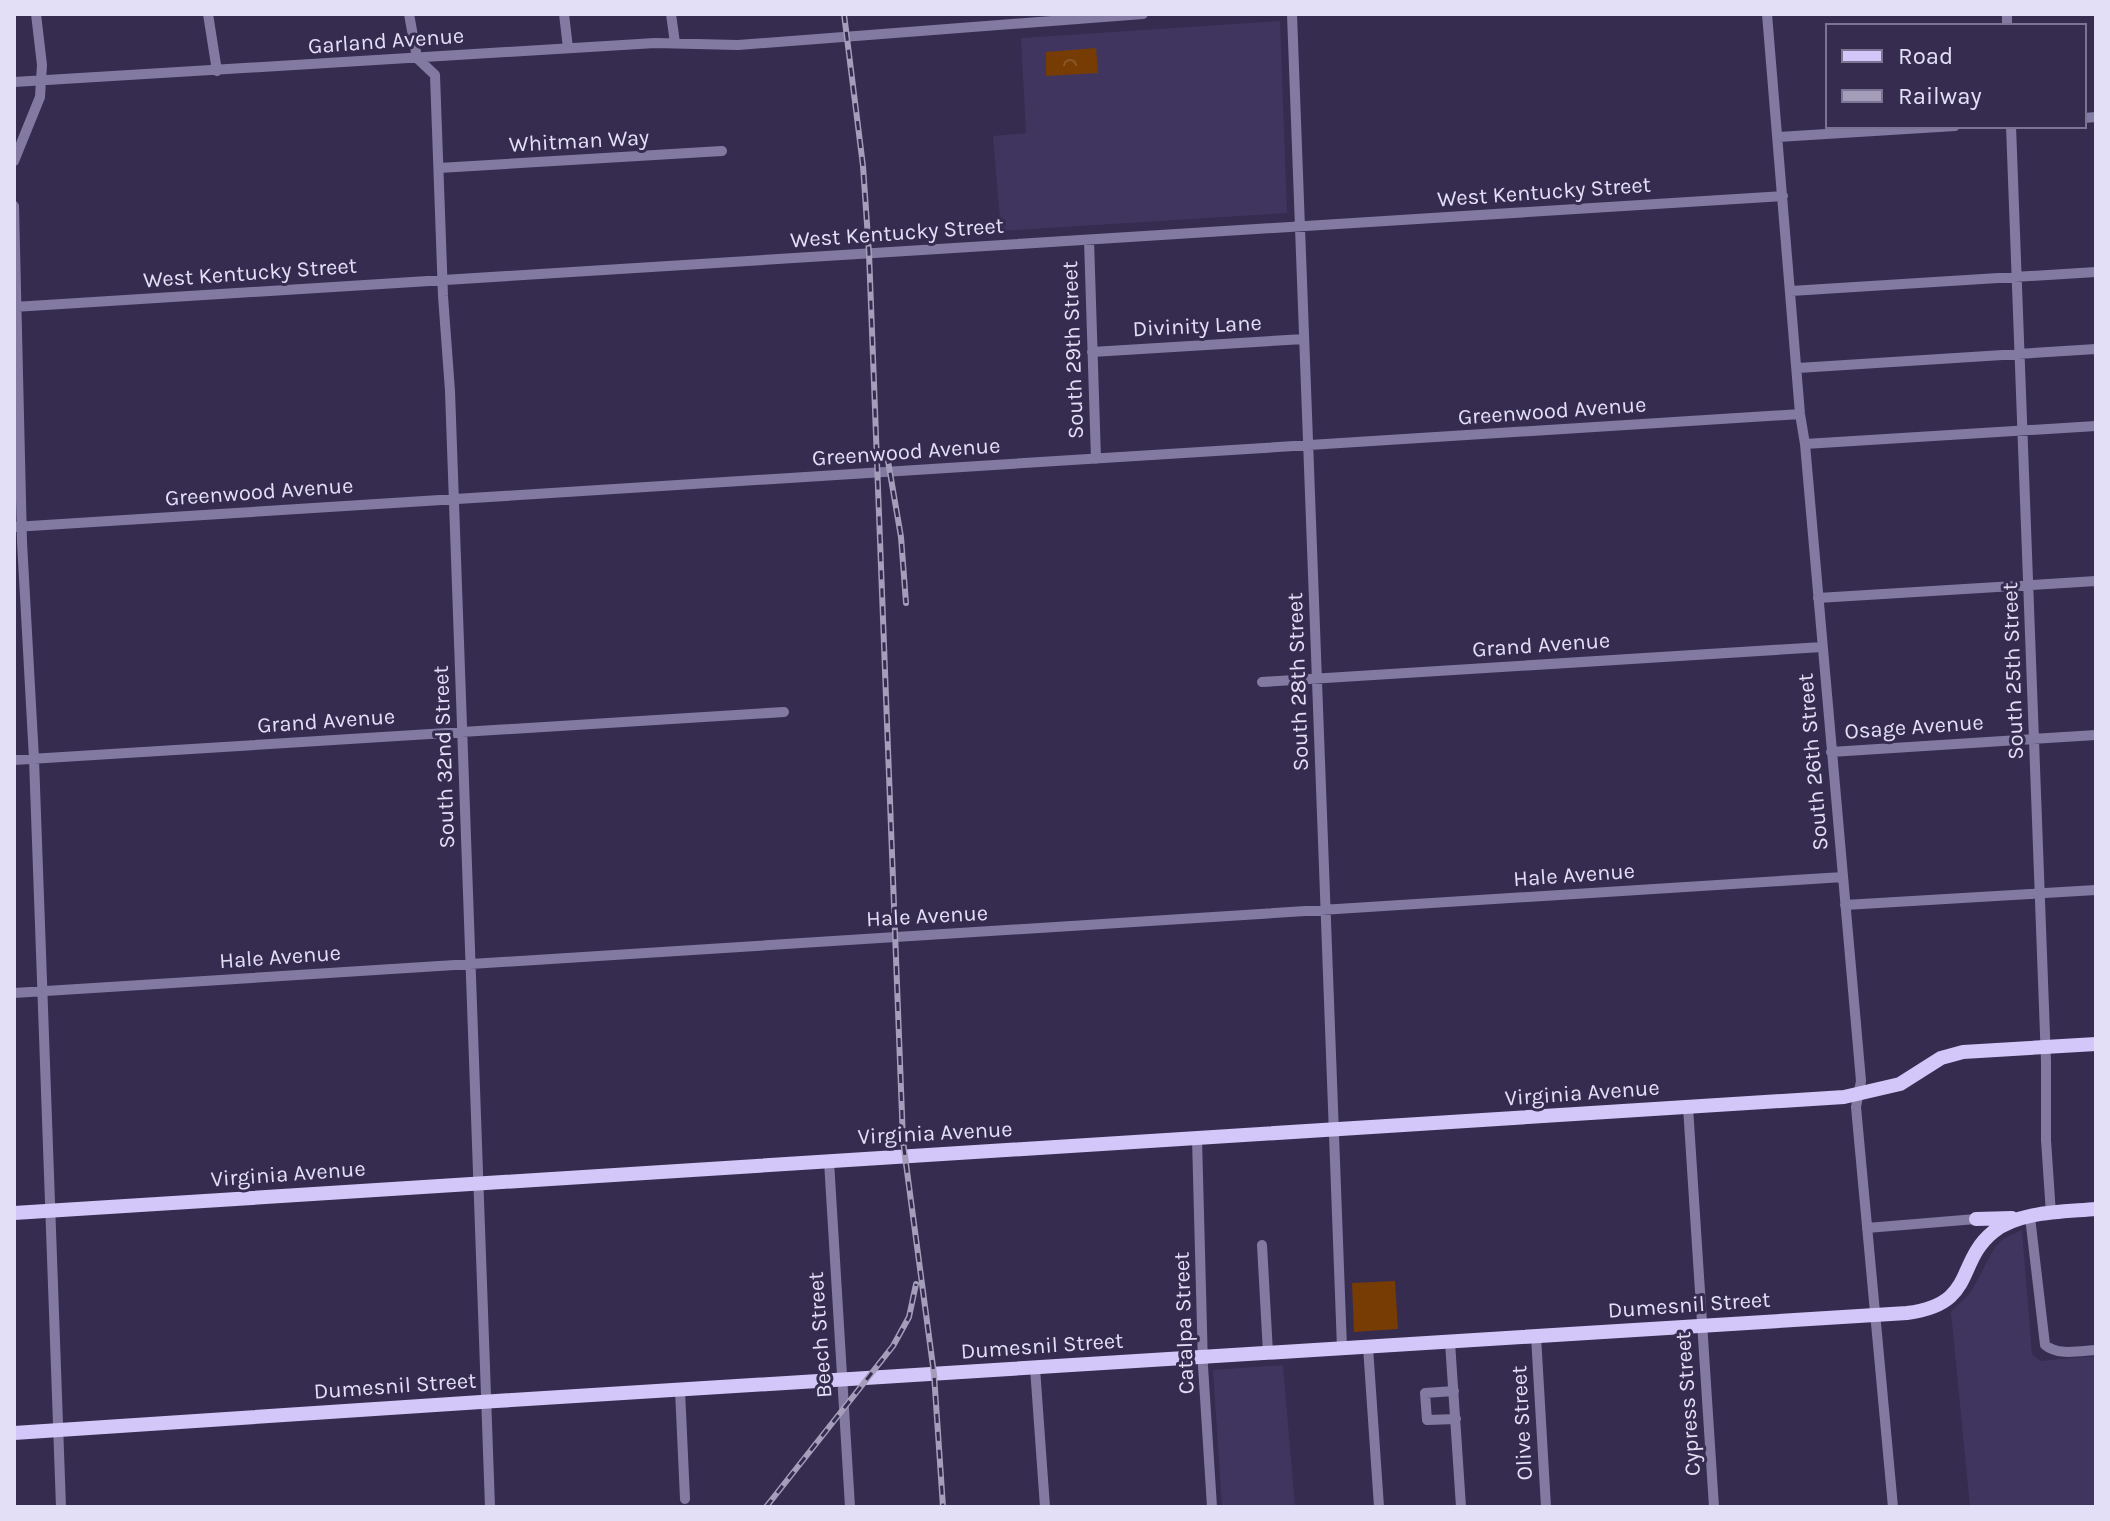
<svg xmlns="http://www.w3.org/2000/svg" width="2110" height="1521" font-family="Karla,sans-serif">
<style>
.built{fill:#40355f}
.green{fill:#773b04}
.park{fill:url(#park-crowns)}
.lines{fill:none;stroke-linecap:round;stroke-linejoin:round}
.minor{stroke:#837aa2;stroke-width:10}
.major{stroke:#d2c7f8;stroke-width:14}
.rail-casing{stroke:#a49eba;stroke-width:6}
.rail{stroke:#352c50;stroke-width:3;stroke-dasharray:9;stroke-linecap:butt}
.labels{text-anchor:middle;stroke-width:6;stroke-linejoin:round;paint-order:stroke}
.street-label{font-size:22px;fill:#e3dff6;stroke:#352c50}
</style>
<defs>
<pattern id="park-crowns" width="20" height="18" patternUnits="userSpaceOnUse" patternTransform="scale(2)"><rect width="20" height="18" fill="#773b04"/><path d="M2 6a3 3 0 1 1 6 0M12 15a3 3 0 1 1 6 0" fill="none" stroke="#8a5729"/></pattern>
</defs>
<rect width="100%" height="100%" fill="#352c50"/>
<path class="built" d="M1280 21 1287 213 1001 231 993 136 1026 133 1021 38Z
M2022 1230 2032 1354 2040 1361 2096 1356V1507H1970L1951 1312 1971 1292 1995 1247 2003 1239Z
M1283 1365 1295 1507H1222L1213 1370Z"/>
<path class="green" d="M1395 1281 1398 1329 1354 1332 1352 1283Z"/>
<path class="park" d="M1096 48 1098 73 1046 76V52Z"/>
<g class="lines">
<path class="minor" d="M208 14 217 71
M409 14 417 58 435 75 443 296 450 391 490 1507
M564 14 568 48
M671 14 675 43
M1292 14 1342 1348
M1767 14 1800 414 1805 444 1861 1081 1856 1107 1893 1507
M2007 14V26
M14 82 655 43 738 45 1143 14
M2084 118 2096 117
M2011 126 2046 1061V1140L2051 1214
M1778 137 1955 126
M14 161 40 97 42 65 36 14
M439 168 722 151
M14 206 22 542 34 759 61 1507
M1089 240 1096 459
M1791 291 2096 272
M14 307 1783 196
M1092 352 1304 339
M1798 368 2096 349
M1805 444 2096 426
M14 527 1800 414
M1818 598 2096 581
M1262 682 1822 647
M1831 752 2096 735
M14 760 784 712
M1845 905 2096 890
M14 993 1843 877
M1688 1107 1714 1507
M1197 1138 1203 1366 1212 1507
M829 1161 850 1507
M2030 1217 2045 1345C2058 1356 2080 1351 2096 1350
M1867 1228 1976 1219
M1262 1245 1268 1353
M1536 1336 1546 1507
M1450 1342 1461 1507
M1368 1347 1379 1507
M1035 1368 1045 1507
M680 1390 685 1499
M1454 1391 1425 1393 1427 1420 1456 1419"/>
<path class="major" d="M14 1213 1844 1097 1900 1084 1941 1058 1963 1052 2096 1044
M1976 1219 2012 1218
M14 1433 496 1401 1907 1313C1977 1304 1955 1263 1993 1232 2019 1211 2064 1212 2096 1209"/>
<defs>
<path id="rail" d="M844 14 863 166 869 253 903 1141 934 1374 943 1507
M887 455 901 537 906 603
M766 1507 893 1346 909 1317 916 1284"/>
</defs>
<use href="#rail" class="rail-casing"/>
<use href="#rail" class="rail"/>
</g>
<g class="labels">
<g class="street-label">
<text transform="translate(386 40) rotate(-4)" y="8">Garland Avenue</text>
<text transform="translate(579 140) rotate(-3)" y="8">Whitman Way</text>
<text transform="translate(1544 191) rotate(-4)" y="8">West Kentucky Street</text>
<text transform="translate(897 232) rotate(-4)" y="8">West Kentucky Street</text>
<text transform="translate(250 272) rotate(-4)" y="8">West Kentucky Street</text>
<text transform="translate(1197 325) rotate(-3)" y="8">Divinity Lane</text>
<text transform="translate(1072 350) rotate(-92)" y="8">South 29th Street</text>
<text transform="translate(1552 410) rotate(-4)" y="8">Greenwood Avenue</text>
<text transform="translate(906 451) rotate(-4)" y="8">Greenwood Avenue</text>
<text transform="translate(259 491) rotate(-4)" y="8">Greenwood Avenue</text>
<text transform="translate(1541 644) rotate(-4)" y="8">Grand Avenue</text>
<text transform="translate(2012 671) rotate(-92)" y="8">South 25th Street</text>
<text transform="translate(1297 682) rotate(-92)" y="8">South 28th Street</text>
<text transform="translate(326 720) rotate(-4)" y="8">Grand Avenue</text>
<text transform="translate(1914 726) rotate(-4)" y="8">Osage Avenue</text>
<text transform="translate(443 757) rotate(-92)" y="8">South 32nd Street</text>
<text transform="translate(1812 762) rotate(-95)" y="8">South 26th Street</text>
<text transform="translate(1574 874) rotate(-4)" y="8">Hale Avenue</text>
<text transform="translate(927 915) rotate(-3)" y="8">Hale Avenue</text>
<text transform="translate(280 956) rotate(-4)" y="8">Hale Avenue</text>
<text transform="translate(1582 1092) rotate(-4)" y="8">Virginia Avenue</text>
<text transform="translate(935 1132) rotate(-3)" y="8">Virginia Avenue</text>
<text transform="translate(288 1173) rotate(-4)" y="8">Virginia Avenue</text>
<text transform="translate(1689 1304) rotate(-4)" y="8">Dumesnil Street</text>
<text transform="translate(1183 1323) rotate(-92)" y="8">Catalpa Street</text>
<text transform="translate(819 1335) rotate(-94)" y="8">Beech Street</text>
<text transform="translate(1042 1345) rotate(-4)" y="8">Dumesnil Street</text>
<text transform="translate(395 1385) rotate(-4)" y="8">Dumesnil Street</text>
<text transform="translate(1687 1404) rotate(-94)" y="8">Cypress Street</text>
<text transform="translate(1521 1423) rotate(-93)" y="8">Olive Street</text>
</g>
</g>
<rect width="2110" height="1521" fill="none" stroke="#e3dff6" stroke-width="32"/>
<rect x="1826" y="24" width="260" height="104" fill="#352c50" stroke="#7b7492" stroke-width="2"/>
<rect x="1842" y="50" width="40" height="12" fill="#d2c7f8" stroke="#7b7492" stroke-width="2"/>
<text x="1898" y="64" font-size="24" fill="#e3dff6">Road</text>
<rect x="1842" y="90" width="40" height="12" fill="#a49eba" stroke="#7b7492" stroke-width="2"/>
<text x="1898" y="104" font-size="24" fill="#e3dff6">Railway</text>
</svg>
